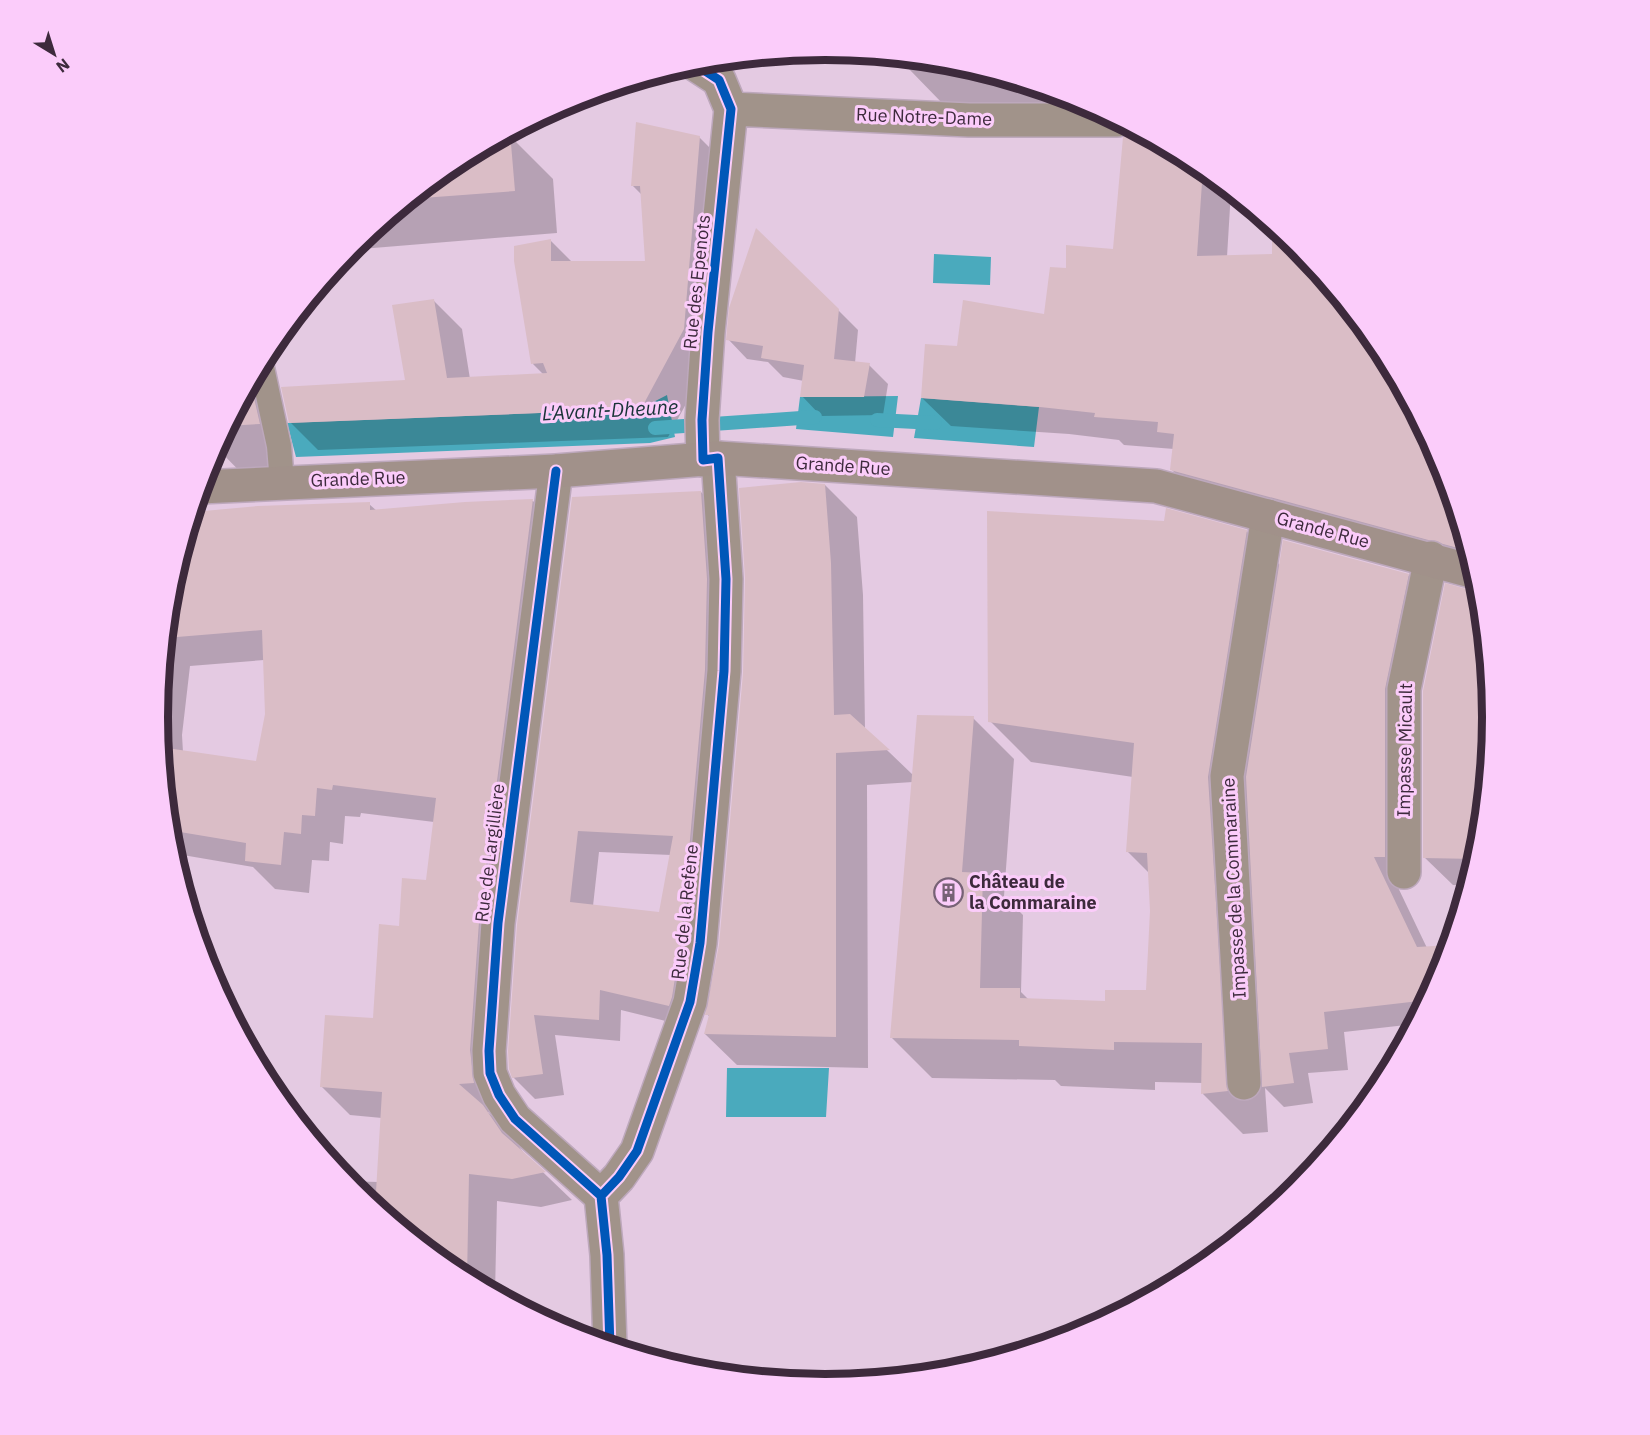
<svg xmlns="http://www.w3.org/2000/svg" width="1650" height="1435" font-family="'IBM Plex Sans',sans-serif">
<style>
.water{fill:#4aaabd}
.shadow{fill:#0003;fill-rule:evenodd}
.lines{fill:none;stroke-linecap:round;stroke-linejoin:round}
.stream{stroke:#4aaabd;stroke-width:14}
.building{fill:#dabdc6;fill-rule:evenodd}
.lane-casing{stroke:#bda8bc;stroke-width:27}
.street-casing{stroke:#bda8bc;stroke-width:36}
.secondary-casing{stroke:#bda8bc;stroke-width:36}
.lane{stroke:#a1938a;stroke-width:24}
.street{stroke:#a1938a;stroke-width:33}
.secondary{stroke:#a1918a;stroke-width:33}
.cycleway-casing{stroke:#fbccfa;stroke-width:13}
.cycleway{stroke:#0057b8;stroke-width:9}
.labels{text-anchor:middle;stroke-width:6;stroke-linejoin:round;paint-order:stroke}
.street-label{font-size:18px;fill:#3d2a3c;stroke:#fbccfa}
.poi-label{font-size:18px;font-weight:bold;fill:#3d2a3c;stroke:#fbccfa;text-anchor:start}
.water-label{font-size:20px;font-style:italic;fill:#193438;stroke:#fbccfa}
.rim{fill:none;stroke:#3d2a3c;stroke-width:8}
</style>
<rect width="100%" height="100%" fill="#e4cae2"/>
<path class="water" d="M934 254 991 257 990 285 933 283Z
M667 395 675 437 650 443 296 457 287 423 640 409Z
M898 396 893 437 796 429 800 397Z
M921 398 1039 407 1034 447 914 438Z
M727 1068H829L826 1117H726Z"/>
<path class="shadow" d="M909 58 956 62 1073 98V115L942 103 909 69Z
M502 136H510L553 179 557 233 349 250 454 162Z
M699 137 727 165 711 358 668 437 318 450 290 422 407 381 434 301 462 329 470 379 544 375 533 364 550 240 572 262H646L642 195 632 185Z
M1176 152 1196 162 1231 191 1227 257 1381 347 1442 462 1475 571 1200 498 1172 470 1174 449 1124 445 1119 440 1069 434 951 426 922 398 958 348 1045 316 1067 269 1115 251 1123 154Z
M838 310 858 330 855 363 869 365 888 384 883 415 821 416 802 396 804 381 783 377 768 362 747 359 728 339Z
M265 355 287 452 256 488 216 447Z
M825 485 857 517 863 595 865 729 913 775 973 718 1014 759 1004 896 1023 915 1021 992 1029 1000 1106 1002 1148 992 1151 911 1149 873 1127 851 1133 777 1031 762 990 721 1246 531 1281 566 1408 575 1429 596 1393 877 1427 948 1450 946 1442 973 1415 1024 1344 1032 1348 1070 1308 1073 1313 1103 1284 1107 1265 1088 1268 1132 1243 1134 1203 1094V1083L1155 1082V1090L1061 1086 1055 1080 932 1078 891 1037 913 782 867 785 868 1068 737 1065 705 1034 710 1017 707 1014Z
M701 492 722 514 690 1027 621 1010 620 1041 555 1035 564 1095 535 1099 513 1077 518 925ZM599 852 671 855 661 914 593 906Z
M533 501 561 529 507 951 501 1111 488 1112 512 1136 525 1155 572 1200 541 1207 497 1201 495 1295 454 1273 352 1190 346 1181 378 1182 382 1118 350 1115 321 1086 375 1020 400 927 427 882 434 822 361 813 360 817 345 816 343 844 330 842 329 861 312 860 309 893 275 889 253 867 171 853 157 717 170 587 192 514 258 508 369 504 377 511 465 503ZM264 660 268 749 259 763 183 752 182 735 190 666Z
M1481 591 1493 718 1480 848 1469 886 1453 885 1424 857 1471 592Z"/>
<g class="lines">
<path class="stream" d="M877 420 935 423
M655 428 815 417"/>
</g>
<path class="building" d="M636 122 700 136 684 329 641 409 289 423 281 387 405 380 392 305 434 299 447 378 547 373 543 363 531 364 514 261V246L551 239V261H645L640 186H631Z
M1133 129 1203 168 1197 256 1272 254V224L1298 245 1381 347 1442 462 1469 551 1170 470 1174 434 1157 432 1158 422 1094 417 1095 413 1040 407 921 398 925 344 957 346 963 300 1044 314 1050 267 1066 268V245L1113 249 1123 137Z
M510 132 515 191 409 199 454 162Z
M756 228 839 309 834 359 870 363 864 397H800L804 365 761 358 763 346 726 340 729 308Z
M247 389H252L260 424 227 426Z
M801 482 825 484 831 563 834 715 850 714 890 750 836 753V1037L704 1034 709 1015H705L719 945 743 673 745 578 739 488Z
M701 491 707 579 705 670 681 941 672 997 669 1006 600 990 599 1020 534 1015 543 1074 512 1078 509 1069 508 1051 517 925 572 497ZM578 831 673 836 659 912 570 902Z
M533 499 479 922 470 1050 474 1083 459 1084 483 1105 502 1133 546 1172 512 1179 469 1174 467 1280 454 1273 375 1208 382 1092 320 1087 325 1015 373 1018 379 924 399 926 402 878 426 880 436 798 333 785 332 790 317 788 315 816 302 815 301 834 284 832 281 865 245 861 246 843 168 830 160 747 256 761 265 714 262 630 165 638 170 587 193 512 258 506 370 502V510L465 502Z
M1166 508 1247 530 1208 777 1228 1091 1201 1094 1202 1043 1114 1042V1050L1019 1046V1040L890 1038 917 715 974 716 962 872 983 873 980 988H1020V998L1105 1001V990H1146L1150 911 1147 853 1126 852 1134 743 988 722 987 511 1164 521Z
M1283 540 1409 574 1385 689V857H1374L1417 947 1451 945 1442 973 1428 1000 1324 1012 1328 1049 1289 1053 1294 1083 1262 1087 1246 777Z
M1445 583 1470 590H1480L1493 718 1477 859 1423 858V691Z"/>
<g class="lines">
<defs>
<path id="lane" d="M261 363 279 446 282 482"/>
<path id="street" d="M693 63 719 80 731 109 708 332 702 420 703 460
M731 109 969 120H1117
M556 471 498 923 489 1051 490 1073 499 1095 515 1119 601 1196
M1404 872V689L1431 558
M1244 1083 1227 776 1268 516
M610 1347 607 1255 601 1196 619 1177 637 1151 690 1002 700 943 724 671 726 579 718 458"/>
<path id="secondary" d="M200 487 556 471 718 458 1156 486 1475 572"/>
</defs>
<use href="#lane" class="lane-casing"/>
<use href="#street" class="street-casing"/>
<use href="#secondary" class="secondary-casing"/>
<use href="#lane" class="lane"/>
<use href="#street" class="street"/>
<use href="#secondary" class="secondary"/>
<defs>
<path id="cycleway" d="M556 471 498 923 489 1051 490 1073 499 1095 515 1119 601 1196
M610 1347 607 1255 601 1196 619 1177 637 1151 690 1002 700 943 724 671 726 579 718 458 703 460 702 420 708 332 731 109 719 80 693 63"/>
</defs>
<use href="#cycleway" class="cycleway-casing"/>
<use href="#cycleway" class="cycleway"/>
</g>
<defs>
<symbol id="building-ring" viewBox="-11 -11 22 22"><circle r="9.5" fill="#fbccfa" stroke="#776276" stroke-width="1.5"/><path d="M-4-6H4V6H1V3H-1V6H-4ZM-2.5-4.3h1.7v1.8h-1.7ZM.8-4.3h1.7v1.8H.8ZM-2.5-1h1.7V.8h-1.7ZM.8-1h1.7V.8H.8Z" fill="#776276"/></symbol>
</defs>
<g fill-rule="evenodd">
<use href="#building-ring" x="932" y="876" width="33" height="33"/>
</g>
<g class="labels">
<g class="street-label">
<text transform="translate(924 117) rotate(2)" y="6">Rue Notre-Dame</text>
<text transform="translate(697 282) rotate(-84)" y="6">Rue des Epenots</text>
<text transform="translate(843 466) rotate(4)" y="6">Grande Rue</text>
<text transform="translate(358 479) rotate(-2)" y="6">Grande Rue</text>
<text transform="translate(1323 530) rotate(15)" y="6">Grande Rue</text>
<text transform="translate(1405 750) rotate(-89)" y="6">Impasse Micault</text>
<text transform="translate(490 853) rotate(-83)" y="6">Rue de Largillière</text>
<text transform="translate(1234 888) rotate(-93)" y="6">Impasse de la Commaraine</text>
<text transform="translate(685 912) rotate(-84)" y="6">Rue de la Refène</text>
</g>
<g class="poi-label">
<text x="969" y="888">Château de<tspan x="969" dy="21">la Commaraine</tspan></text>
</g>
<g class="water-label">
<text transform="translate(610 410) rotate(-3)" y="7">L'Avant-Dheune</text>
</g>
</g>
<path d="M0 0H1650V1435H0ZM168 717a657 657 0 1 1 1314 0a657 657 0 1 1-1314 0Z" fill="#fbccfa" fill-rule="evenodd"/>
<path class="rim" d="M168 717a657 657 0 1 1 1314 0a657 657 0 1 1-1314 0Z"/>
<g transform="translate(54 54) rotate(142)" stroke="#fbccfa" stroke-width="4.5" paint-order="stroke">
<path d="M0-4.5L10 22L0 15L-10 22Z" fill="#3d2a3c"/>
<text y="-9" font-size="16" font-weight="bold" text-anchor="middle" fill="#3d2a3c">N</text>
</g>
</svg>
